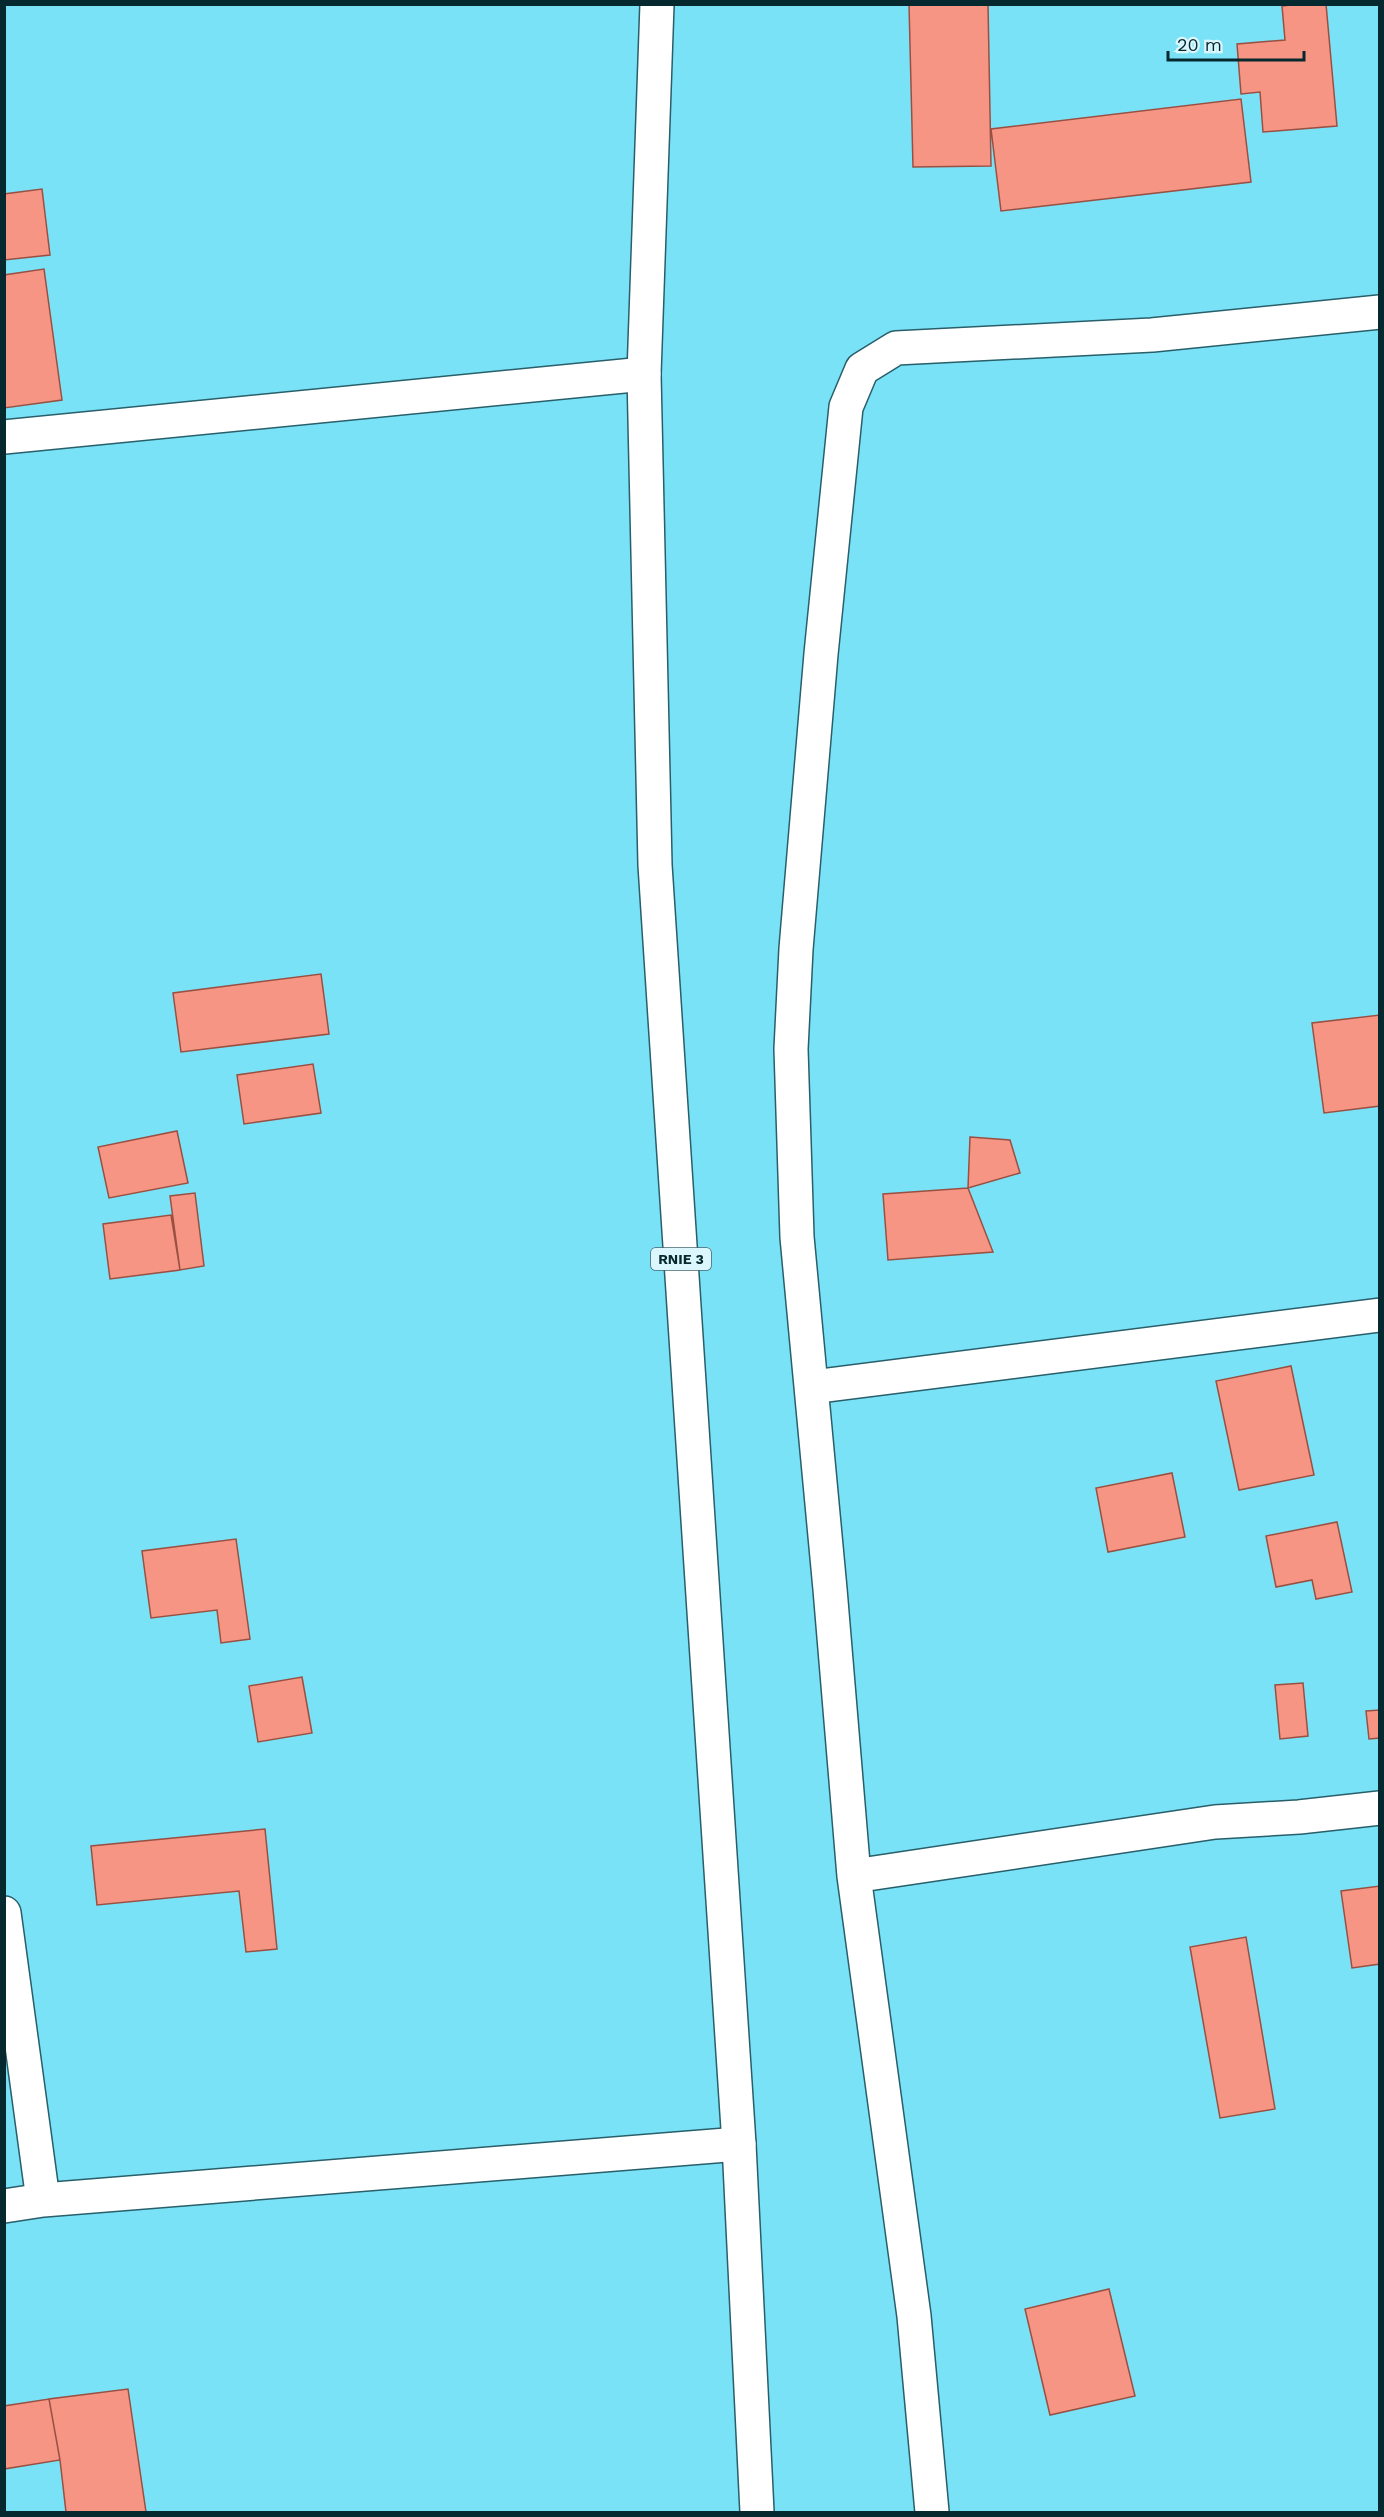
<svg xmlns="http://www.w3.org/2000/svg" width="1384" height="2517" font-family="'Work Sans',sans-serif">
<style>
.building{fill:#f69583;stroke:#995043;stroke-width:1.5}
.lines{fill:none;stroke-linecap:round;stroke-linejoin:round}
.street-casing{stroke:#285f6a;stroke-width:36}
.highway-casing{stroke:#285f6a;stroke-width:36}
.street{stroke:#fff;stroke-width:33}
.highway{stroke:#fff;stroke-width:33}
.labels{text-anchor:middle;stroke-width:4.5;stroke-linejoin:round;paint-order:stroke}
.shield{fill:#dbf7fd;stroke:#46676d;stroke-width:1.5}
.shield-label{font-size:14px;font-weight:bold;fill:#06292f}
</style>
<rect width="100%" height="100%" fill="#7ae2f6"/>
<path class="building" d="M909 4H988L991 166 913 167Z
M1300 4H1326L1337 126 1263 132 1260 92 1241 94 1237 44 1285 40 1282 6Z
M1241 99 1251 182 1001 211 991 129Z
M42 189 50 255 4 260V194Z
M44 269 62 400 4 408V275Z
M321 974 329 1034 181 1052 173 993Z
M1380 1015V1106L1324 1113 1312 1023Z
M313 1064 321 1113 244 1124 237 1075Z
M177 1131 188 1183 109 1198 98 1147Z
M970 1137 1010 1140 1020 1173 968 1188Z
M968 1188 993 1252 888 1260 883 1194Z
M195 1193 204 1266 180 1270 170 1196Z
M171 1215 180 1270 110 1279 103 1224Z
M1291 1366 1314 1475 1239 1490 1216 1381Z
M1172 1473 1185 1537 1108 1552 1096 1488Z
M1337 1522 1352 1592 1316 1599 1312 1580 1276 1587 1266 1536Z
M236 1539 250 1639 221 1643 217 1610 151 1618 142 1551Z
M302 1677 312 1733 258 1742 249 1686Z
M1303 1683 1308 1736 1280 1739 1275 1685Z
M1380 1710V1738L1369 1739 1366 1711Z
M265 1829 277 1949 246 1952 239 1891 97 1905 91 1846Z
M1380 1886V1964L1352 1968 1341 1891Z
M1246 1937 1275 2109 1220 2118 1190 1947Z
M1109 2289 1135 2396 1050 2415 1025 2309Z
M128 2389 146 2512H66L60 2460 49 2399Z
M49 2399 60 2460 4 2469V2406Z"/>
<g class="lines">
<defs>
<path id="street" d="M4 437 644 374
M812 1387 1380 1315
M854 1876 1215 1822 1299 1817 1380 1808
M4 1913 43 2200
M4 2206 43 2200 739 2144
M932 2512 914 2316 854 1876 830 1589 797 1237 791 1049 796 949 821 654 846 407 862 369 896 348 1152 335 1380 312"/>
<path id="highway" d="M657 4 644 374 655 865 739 2144 757 2512"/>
</defs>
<use href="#street" class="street-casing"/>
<use href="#highway" class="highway-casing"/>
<use href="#street" class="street"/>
<use href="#highway" class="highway"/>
</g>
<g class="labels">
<rect class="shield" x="651" y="1248" width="60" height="22" rx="4.5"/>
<g class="shield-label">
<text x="681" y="1264">RNIE 3</text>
</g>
</g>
<rect width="1384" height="2517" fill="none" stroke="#06292f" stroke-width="12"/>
<path d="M1168 51v9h136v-9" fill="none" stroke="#06292f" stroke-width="3"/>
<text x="1177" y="51" font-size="18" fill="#06292f" stroke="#dbf7fd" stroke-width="4.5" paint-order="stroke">20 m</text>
</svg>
